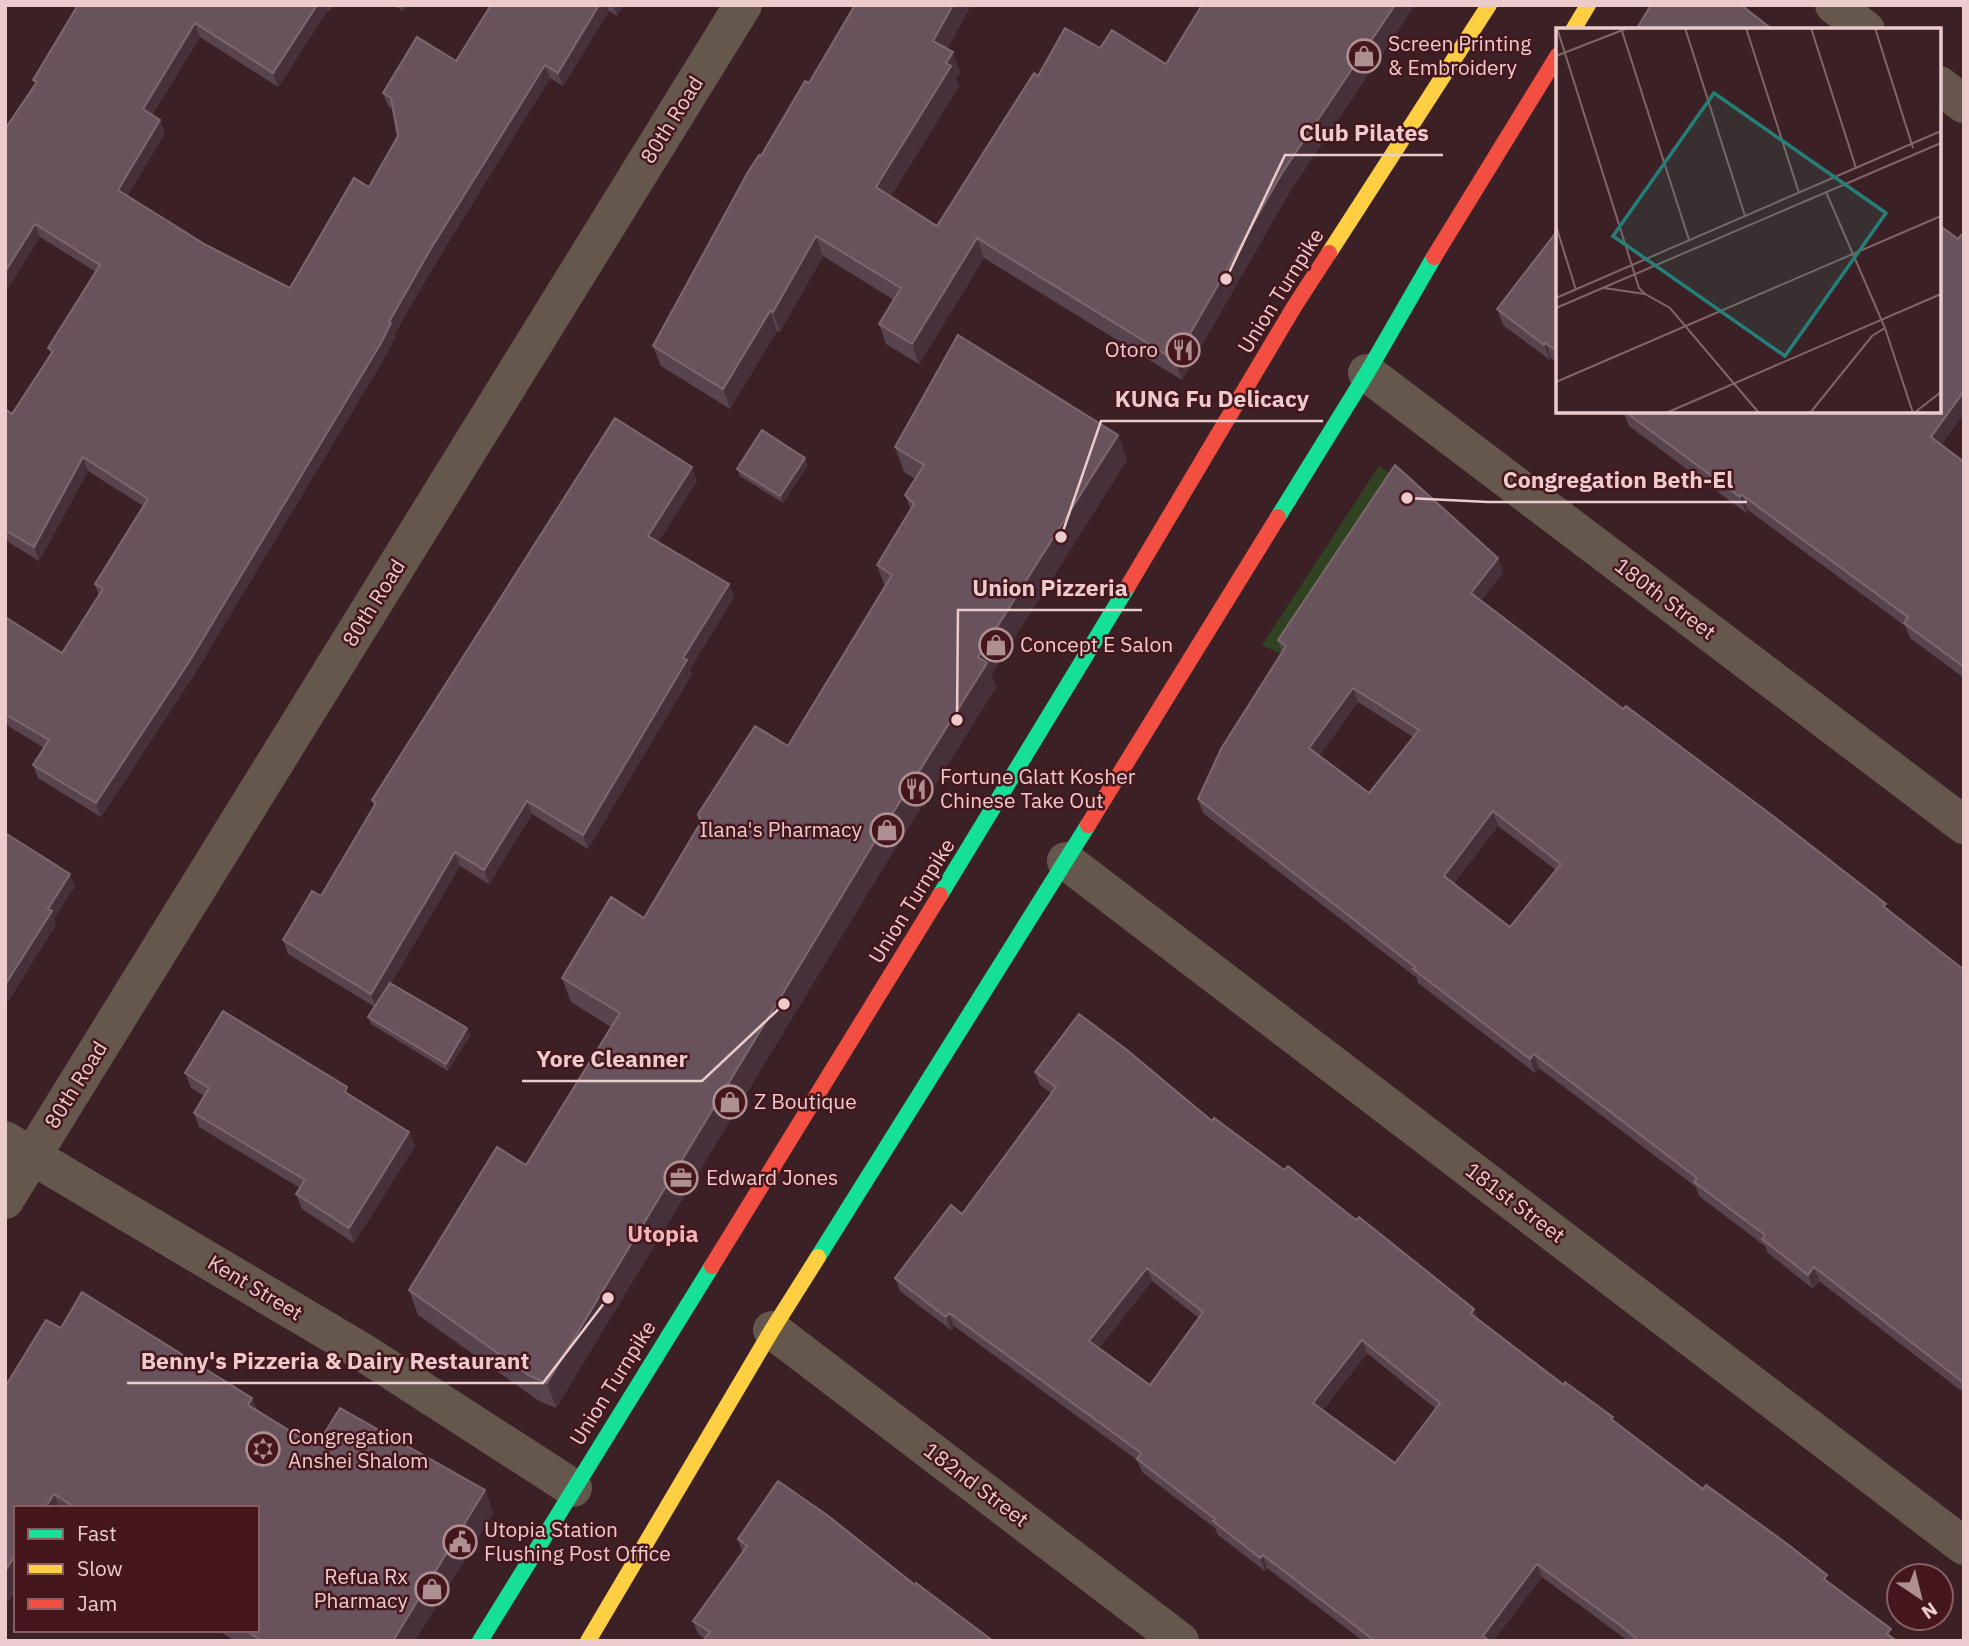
<svg xmlns="http://www.w3.org/2000/svg" width="1969" height="1646" font-family="'IBM Plex Sans',sans-serif">
<style>
.green{fill:#314222}
.lines{fill:none;stroke-linecap:round;stroke-linejoin:round}
.street{stroke:#65574c;stroke-width:38}
.fast{stroke:#16e098;stroke-width:16}
.slow{stroke:#ffcf43;stroke-width:16}
.jam{stroke:#f24e42;stroke-width:16}
.wall{fill:#58444f;fill-rule:evenodd}
.shaded-wall{fill:#463039}
.building{fill:#68535d;stroke:#7d666e;stroke-width:2;fill-rule:evenodd}
.labels{text-anchor:middle;stroke-width:5;stroke-linejoin:round;paint-order:stroke}
.poi-label{font-size:21px;fill:#eccbcd;stroke:#46161d;text-anchor:start}
.street-label{font-size:21px;fill:#eccbcd;stroke:#46161d}
.neighbourhood-label{font-size:23px;font-weight:bold;fill:#f2b4b8;stroke:#46161d}
.inset-road{fill:none;stroke:#826568;stroke-width:2}
.view{fill:#257e78;fill-opacity:0.15;stroke:#257e78;stroke-width:3.5}
.inset-edge{fill:none;stroke:#eccbcd;stroke-width:3.5}
.leader{fill:none;stroke:#eccbcd;stroke-width:2.5}
.callout-dot{fill:#eccbcd;stroke:#46161d;stroke-width:2.5}
.callout-label{font-size:23px;text-anchor:middle;font-weight:bold;fill:#eccbcd;stroke:#46161d;stroke-width:5;stroke-linejoin:round;paint-order:stroke}
</style>
<rect width="100%" height="100%" fill="#3b2125"/>
<path class="green" d="M1379 466 1400 479 1283 655 1262 645Z"/>
<g class="lines">
<path class="street" d="M1834 5 1866 30
M1939 85 1964 104
M1367 373 1964 825
M1066 861 1964 1546
M5 1140 361 1351 573 1488
M5 1200 743 5
M772 1330 1180 1641"/>
<path class="fast" d="M1278 517 1367 373 1434 257
M940 895 1128 586
M818 1257 1088 825
M480 1641 712 1266"/>
<path class="slow" d="M1573 30 1588 5
M1329 253 1489 5
M588 1641 772 1330 818 1257"/>
<path class="jam" d="M1434 257 1558 55
M1128 586 1294 307 1329 253
M1088 825 1278 517
M712 1266 940 895"/>
</g>
<path class="wall" d="M78 5H334L330 11 328 10 278 87 200 37 152 115 165 133 127 196 206 245 290 288 369 187 398 136 394 110 388 106 383 93 456 61 491 5H623L617 16 609 11 563 86 550 78 435 264 395 333 396 336 385 357 194 675 101 817 38 778 33 765 44 748 5 724V617L62 653 99 596 95 584 143 506 88 471 39 561 5 540V409L12 414 51 354 48 348 96 272 40 237 5 293 35 84 33 80Z
M394 5H407L403 11Z
M855 5H971L947 49 960 72 956 79 959 86 891 196 937 226 1038 76 1100 48 1166 64 1202 5H1415L1289 193 1182 380 984 258 919 364 886 344 879 324 894 300 823 256 780 332 777 331 730 409 661 366 653 346 761 156 809 83Z
M1558 230V363L1551 358 1550 360 1503 325 1497 309Z
M1620 411H1939L1964 414 1941 445 1964 462V678L1910 638 1905 626 1748 510 1746 513 1629 426 1625 416Z
M1118 435 1127 460 991 675 996 687 878 876 556 1408 539 1401 418 1315 409 1290 526 1165 611 1027 571 1002 562 978 644 918 788 746 885 587 877 565 911 510 905 495 915 479 904 472 895 447Z
M808 465 783 503 740 476 737 469Z
M697 481 658 542 734 597 690 669 692 674 588 849 532 814 489 884 460 866 391 983 470 1035 448 1071 371 1024 368 1017 375 1007 288 954 283 940 321 896 374 807 372 800Z
M1498 558 1503 572 1481 601 1888 910 1964 970V1393L1819 1281 1813 1289 1768 1253 1765 1246 1699 1196 1696 1187 1539 1068 1535 1073 1418 983 1417 978 1203 813 1198 799 1282 652 1278 640ZM1358 702 1413 737 1369 793 1319 756ZM1498 826 1556 870 1510 927 1454 883Z
M1035 1072 1212 1121 1356 1220 1474 1309 1478 1319 1564 1385 1831 1584 1897 1641H1628L1542 1577 1493 1641H1363L1267 1568 1265 1571 1218 1535 1215 1528 1142 1472 1137 1460 954 1326 951 1330 900 1291 895 1278 962 1214 1051 1093 1040 1085ZM1152 1281 1199 1318 1150 1385 1099 1348ZM1367 1353 1436 1409 1395 1463 1323 1410Z
M185 1073 350 1095 409 1132 415 1146 354 1243 302 1209 296 1194 300 1188 199 1127 194 1113 204 1096 191 1088Z
M61 1328 252 1398 257 1410 316 1447 485 1490 493 1513 415 1641H235L222 1633 221 1630H257V1508H16V1590L5 1606V1387Z
M738 1539 915 1585 993 1641 705 1639 698 1634 693 1621 742 1552Z"/>
<path class="shaded-wall" d="M317 5H326L328 10 278 87 273 73Z
M328 5H334L330 11Z
M401 5H407L403 11Z
M599 5H607L609 11 563 86 558 73Z
M613 5H623L617 16Z
M953 5H971L940 61 933 41Z
M1395 5H1415L1289 193 1182 380 1175 360 1282 173Z
M195 23 200 37 147 122 143 109Z
M953 52 960 72 956 79 959 86 884 207 876 187Z
M545 65 550 78 435 264 395 333 396 336 385 357 194 675 101 817 96 803 389 322 430 250Z
M160 120 165 133 123 203 118 190Z
M35 224 40 237 5 293V272Z
M816 236 823 256 780 332 773 312Z
M977 238 984 258 919 364 912 344Z
M770 311 777 331 730 409 723 389Z
M1546 343 1551 358 1550 360 1544 345Z
M1964 391V414L1936 452 1931 437Z
M1118 435 1127 460 991 675 996 687 878 876 556 1408 547 1383 978 657Z
M83 457 88 471 39 561 34 547Z
M805 458 808 465 783 503 780 496Z
M692 467 697 481 653 550 648 536Z
M1742 495 1748 510 1746 513 1740 497Z
M1498 558 1503 572 1476 607 1471 593Z
M729 584 734 597 690 669 692 674 588 849 583 835 683 658Z
M1353 688 1358 702 1314 763 1309 748Z
M527 801 532 814 489 884 484 870Z
M1493 811 1498 826 1449 890 1444 876Z
M455 852 460 866 376 1008 371 994Z
M70 874 75 887 54 919 56 925 8 1002 5 994V985L48 909Z
M467 1028 470 1035 448 1071 446 1064Z
M1534 1054 1539 1068 1535 1073 1530 1059Z
M409 1132 415 1146 354 1243 349 1228Z
M1814 1267 1819 1281 1813 1289 1808 1275Z
M1147 1268 1152 1281 1094 1354 1089 1341Z
M1474 1309 1479 1322 1471 1314Z
M949 1313 954 1326 951 1330 946 1317Z
M1362 1340 1367 1353 1318 1416 1313 1403Z
M252 1398 260 1420 248 1405Z
M485 1490 493 1513 415 1641H393Z
M54 1494 59 1508H45Z
M16 1554V1590L5 1606V1571Z
M1263 1555 1267 1568 1265 1571 1260 1558Z
M1537 1564 1542 1577 1493 1641H1484L1483 1636Z"/>
<path class="building" d="M78 5H317L273 73 195 23 143 109 160 120 118 190 206 245 290 288 354 178 369 187 398 136 391 98 383 93 417 37 456 61 491 5H599L558 73 545 65 430 250 389 322 391 323 381 343 189 662 96 803 33 765 49 740 5 714V617L62 653 103 589 95 584 148 499 83 457 34 547 5 530V409L12 414 53 351 48 348 100 265 35 224 5 272V129L37 82 33 80Z
M855 5H953L933 41 953 52 946 63 951 66 876 187 937 226 1034 73 1038 76 1065 28 1100 48 1112 30 1166 64 1202 5H1395L1282 173 1175 360 977 238 912 344 879 324 901 288 816 236 773 312 770 311 723 389 653 346 748 172 759 155 761 156 805 81 809 83Z
M1651 5H1741L1773 30H1636Z
M1939 225 1958 239 1961 235 1964 237V391L1931 437 1964 462V667L1904 623 1908 617 1742 495 1740 497 1624 411H1939Z
M1558 230V352L1546 343 1544 345 1497 309Z
M958 335 1118 435 978 657 987 663 869 851 547 1383 530 1376 409 1290 497 1147 526 1165 620 1013 562 978 611 897 644 918 701 822 698 814 755 726 788 746 892 575 877 565 914 504 905 495 924 465 895 447Z
M615 418 692 467 648 536 729 584 683 658 687 660 583 835 527 801 484 870 455 852 371 994 283 940 312 891 321 896 376 803 372 800Z
M762 430 805 458 780 496 737 469Z
M1395 465 1498 558 1471 593 1623 709 1626 706 1769 813 1886 904 1883 906 1964 970V1383L1814 1267 1808 1275 1762 1239 1765 1235 1694 1182 1697 1178 1534 1054 1530 1059 1413 969 1415 967 1198 799 1221 749 1286 646 1278 640ZM1353 688 1419 730 1369 793 1309 748ZM1493 811 1561 864 1510 927 1444 876Z
M5 833 70 874 48 909 52 911 5 985Z
M390 983 467 1028 446 1064 368 1017Z
M223 1011 347 1087 345 1092 409 1132 349 1228 296 1194 305 1180 194 1113 209 1088 185 1073Z
M1079 1014 1127 1050 1212 1121 1214 1118 1284 1170 1288 1166 1356 1220 1359 1217 1474 1309 1471 1314 1564 1385 1565 1382 1613 1417 1611 1419 1703 1489 1706 1485 1786 1543 1827 1575 1824 1579 1891 1629 1887 1634 1897 1641H1639L1625 1629 1537 1564 1483 1636 1489 1641H1375L1263 1555 1260 1558 1213 1521 1215 1519 1137 1459 1141 1453 949 1313 946 1317 895 1278 951 1205 962 1214 1056 1087 1035 1072ZM1147 1268 1203 1312 1150 1385 1089 1341ZM1362 1340 1440 1403 1395 1463 1313 1403Z
M82 1292 252 1398 248 1405 316 1447 340 1408 485 1490 393 1641H262L245 1630H257V1508H76L54 1494 45 1508H16V1554L5 1571V1387L46 1320 61 1328Z
M778 1481 827 1515 915 1585 916 1583 993 1641H703L710 1632 693 1621 747 1546 738 1539Z"/>
<defs>
<symbol id="shop-ring" viewBox="-11 -11 22 22"><circle r="9.5" fill="#46161d" stroke="#ae9092" stroke-width="1.5"/><path d="M-5-2.5h2.3a2.7 3.5 0 0 1 5.4 0H5L5.5 6h-11ZM-1.5-2.5h3a1.5 2.3 0 0 0-3 0Z" fill="#ae9092"/></symbol>
<symbol id="restaurant-ring" viewBox="-11 -11 22 22"><circle r="9.5" fill="#46161d" stroke="#ae9092" stroke-width="1.5"/><path d="M-5-6h1v4h1v-4h1v4h1v-4h1v5L-1.5 .5V6h-2V.5L-5-1ZM5-6V6H3V1.5H1.5Q1.5-4 5-6Z" fill="#ae9092"/></symbol>
<symbol id="office-ring" viewBox="-11 -11 22 22"><circle r="9.5" fill="#46161d" stroke="#ae9092" stroke-width="1.5"/><path d="M-6-3h4V-5.5h4V-3h4V5H-6ZM-1-4.5V-3h2v-1.5ZM-6 0V1H6V0Z" fill="#ae9092"/></symbol>
<symbol id="synagogue-ring" viewBox="-11 -11 22 22"><circle r="9.5" fill="#46161d" stroke="#ae9092" stroke-width="1.5"/><path d="M0-6.5L5.6 3.2H-5.6ZM0 6.5L5.6-3.2H-5.6Z" fill="#ae9092"/></symbol>
<symbol id="civic-ring" viewBox="-11 -11 22 22"><circle r="9.5" fill="#46161d" stroke="#ae9092" stroke-width="1.5"/><path d="M-.6-6.5H3V-4.5H.6V-3L4-1V1h2V6H-6V1h2V-1L-.6-3ZM-1.2 2.5V6h2.4V2.5Z" fill="#ae9092"/></symbol>
</defs>
<g fill-rule="evenodd">
<use href="#shop-ring" x="1345" y="37" width="38" height="38"/>
<use href="#restaurant-ring" x="1164" y="331" width="38" height="38"/>
<use href="#shop-ring" x="977" y="626" width="38" height="38"/>
<use href="#restaurant-ring" x="897" y="770" width="38" height="38"/>
<use href="#shop-ring" x="868" y="811" width="38" height="38"/>
<use href="#shop-ring" x="711" y="1083" width="38" height="38"/>
<use href="#office-ring" x="662" y="1159" width="38" height="38"/>
<use href="#synagogue-ring" x="244" y="1430" width="38" height="38"/>
<use href="#civic-ring" x="441" y="1523" width="38" height="38"/>
<use href="#shop-ring" x="413" y="1570" width="38" height="38"/>
</g>
<g class="labels">
<g class="poi-label">
<text x="1388" y="51">Screen Printing<tspan x="1388" dy="24">&amp; Embroidery</tspan></text>
<text x="1158" y="357" text-anchor="end">Otoro</text>
<text x="1020" y="652">Concept E Salon</text>
<text x="940" y="784">Fortune Glatt Kosher<tspan x="940" dy="24">Chinese Take Out</tspan></text>
<text x="862" y="837" text-anchor="end">Ilana's Pharmacy</text>
<text x="754" y="1109">Z Boutique</text>
<text x="706" y="1185">Edward Jones</text>
<text x="288" y="1444">Congregation<tspan x="288" dy="24">Anshei Shalom</tspan></text>
<text x="484" y="1537">Utopia Station<tspan x="484" dy="24">Flushing Post Office</tspan></text>
<text x="408" y="1584" text-anchor="end">Refua Rx<tspan x="408" dy="24">Pharmacy</tspan></text>
</g>
<g class="street-label">
<text transform="translate(672 120) rotate(-58)" y="7">80th Road</text>
<text transform="translate(1281 291) rotate(-58)" y="7">Union Turnpike</text>
<text transform="translate(1665 599) rotate(37)" y="7">180th Street</text>
<text transform="translate(374 603) rotate(-58)" y="7">80th Road</text>
<text transform="translate(912 901) rotate(-58)" y="7">Union Turnpike</text>
<text transform="translate(76 1085) rotate(-58)" y="7">80th Road</text>
<text transform="translate(1515 1203) rotate(37)" y="7">181st Street</text>
<text transform="translate(255 1288) rotate(31)" y="7">Kent Street</text>
<text transform="translate(613 1383) rotate(-58)" y="7">Union Turnpike</text>
<text transform="translate(976 1485) rotate(37)" y="7">182nd Street</text>
</g>
<g class="neighbourhood-label">
<text x="663" y="1242">Utopia</text>
</g>
</g>
<g transform="translate(1556 28)">
<rect width="385" height="385" fill="#3b2125"/>
<path class="inset-road" d="M1 0 83 260 89 266M65 0 133 212M129 0 189 188M190 0 243 165M255 0 300 140M319 0 357 120M0 28 72 0M270 164 329 300 357 385M0 198 20 262M48 260 89 266 114 280 203 385M0 270 385 103M0 280 385 115M0 354 385 188M110 385 385 266M254 385 316 308 329 300M358 385 385 364"/>
<path class="view" d="M158 65 330 185 229 328 57 208Z"/>
<rect width="385" height="385" class="inset-edge"/>
</g>
<path class="leader" d="M1226 279L1285 155H1443M1061 537L1101 421H1323M1407 498L1488 502H1747M957 720L958 610H1142M784 1004L702 1081H522M608 1298L543 1383H127"/>
<g class="callout-dot">
<circle cx="1226" cy="279" r="7"/>
<circle cx="1061" cy="537" r="7"/>
<circle cx="1407" cy="498" r="7"/>
<circle cx="957" cy="720" r="7"/>
<circle cx="784" cy="1004" r="7"/>
<circle cx="608" cy="1298" r="7"/>
</g>
<g class="callout-label">
<text x="1364" y="141">Club Pilates</text>
<text x="1212" y="407">KUNG Fu Delicacy</text>
<text x="1618" y="488">Congregation Beth-El</text>
<text x="1050" y="596">Union Pizzeria</text>
<text x="612" y="1067">Yore Cleanner</text>
<text x="335" y="1369">Benny's Pizzeria &amp; Dairy Restaurant</text>
</g>
<rect width="1969" height="1646" fill="none" stroke="#eccbcd" stroke-width="14"/>
<rect x="14" y="1506" width="245" height="126" fill="#46161d" stroke="#885e63" stroke-width="2"/>
<rect x="28" y="1529" width="35" height="10" fill="#16e098" stroke="#885e63" stroke-width="2"/>
<text x="77" y="1541" font-size="21" fill="#eccbcd">Fast</text>
<rect x="28" y="1564" width="35" height="10" fill="#ffcf43" stroke="#885e63" stroke-width="2"/>
<text x="77" y="1576" font-size="21" fill="#eccbcd">Slow</text>
<rect x="28" y="1599" width="35" height="10" fill="#f24e42" stroke="#885e63" stroke-width="2"/>
<text x="77" y="1611" font-size="21" fill="#eccbcd">Jam</text>
<g transform="translate(1920 1597) rotate(145)"><circle r="33" fill="#46161d" stroke="#885e63" stroke-width="2"/>
<path d="M0-5L12 26L0 18L-12 26Z" fill="#ae9092"/>
<text y="-10" font-size="19" font-weight="bold" text-anchor="middle" fill="#eccbcd">N</text>
</g>
</svg>
